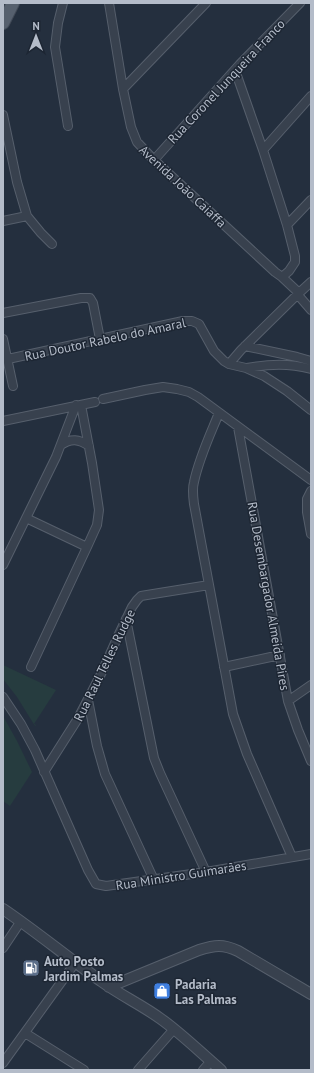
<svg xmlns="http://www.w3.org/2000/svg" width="314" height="1073" font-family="'PT Sans',sans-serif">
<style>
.green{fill:#263c3f}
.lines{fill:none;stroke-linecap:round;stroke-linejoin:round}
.minor-casing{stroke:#565f6c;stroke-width:10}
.tertiary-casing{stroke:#565f6c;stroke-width:12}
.primary-casing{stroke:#414a57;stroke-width:14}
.minor{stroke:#38414e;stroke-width:8}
.tertiary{stroke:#38414e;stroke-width:10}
.primary{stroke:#56606e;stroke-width:12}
.labels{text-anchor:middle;stroke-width:3;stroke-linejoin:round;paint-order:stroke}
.street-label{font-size:13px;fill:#b4bcc9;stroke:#1d2633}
.poi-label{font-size:13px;font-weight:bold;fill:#b4bcc9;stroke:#1d2633;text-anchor:start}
</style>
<rect width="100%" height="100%" fill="#242f3e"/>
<path class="green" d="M3 665 56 690 34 724 36 725 35 726 17 697 3 679Z
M3 716 17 741 32 772 10 806 3 801Z"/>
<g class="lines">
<defs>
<path id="minor" d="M63 3 58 23 55 47 68 126
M109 3 123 89 131 127 137 142 154 160 275 272 282 277 299 293 241 350 229 364
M235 70 263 150
M123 89 206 3
M3 115 17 182 27 216 41 233 52 244
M154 160 240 64 300 3
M3 221 27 216
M287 225 311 200
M282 277 289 271 295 262V256L287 225 263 150 311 96
M299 293 311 282
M298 295 311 310
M3 313 81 298H90L93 303 100 339
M3 339 13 386
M245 346 297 357 311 361
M8 359 183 321H192L199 324 214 351 224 361 229 364 246 368 264 376 287 391 311 410
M247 368C270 364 288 363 311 369
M103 399 145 390 163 387 177 389 189 392 198 397 311 480
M219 413C210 435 199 458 194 482 192 489 193 496 194 504L233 714 247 754 292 857
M3 421 95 402
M238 427 288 701 298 730 311 761
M61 445C71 438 79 439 89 446
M311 491 307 499V512L311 534
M26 518 87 547 97 525 99 510 92 463 81 405
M3 565 56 457 76 405
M126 619 154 758 160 773 206 872
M31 667 87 547
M224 667 280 655
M3 697 21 724 35 750 88 870 96 884 106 886 206 872 311 854
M88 700 97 746 105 774 154 880
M288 701 311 685
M44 772 77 720 101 674 119 634 132 607 137 600 141 596 147 595 209 585
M3 948 21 921
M25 1033 84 1070
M3 1063 75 963
M138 1070 174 1029
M203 1070 211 1061"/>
<path id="tertiary" d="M3 909C37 932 68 958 101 981 120 995 142 1005 161 1019 182 1034 201 1053 221 1070
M109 987 199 950C215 945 223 944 238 951L311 994"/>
<path id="primary" d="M3 23 13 3"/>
</defs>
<use href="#minor" class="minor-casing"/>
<use href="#tertiary" class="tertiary-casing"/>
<use href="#primary" class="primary-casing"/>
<use href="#minor" class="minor"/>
<use href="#tertiary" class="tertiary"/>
<use href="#primary" class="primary"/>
</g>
<defs>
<symbol id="fuel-square" viewBox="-11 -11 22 22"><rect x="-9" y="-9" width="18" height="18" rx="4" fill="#5c6f8a" stroke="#1d2633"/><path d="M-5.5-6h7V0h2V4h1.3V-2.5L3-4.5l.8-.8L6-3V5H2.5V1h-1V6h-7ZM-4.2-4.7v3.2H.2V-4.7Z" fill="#fff"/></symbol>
<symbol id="shop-square" viewBox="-11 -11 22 22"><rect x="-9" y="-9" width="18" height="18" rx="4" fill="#3f7fe0" stroke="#1d2633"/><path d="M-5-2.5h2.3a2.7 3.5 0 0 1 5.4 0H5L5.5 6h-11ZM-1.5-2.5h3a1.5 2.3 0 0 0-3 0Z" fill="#fff"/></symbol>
</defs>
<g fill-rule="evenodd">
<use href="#fuel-square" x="21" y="958" width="20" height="20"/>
<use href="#shop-square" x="152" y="981" width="20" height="20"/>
</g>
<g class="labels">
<g class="street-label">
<text transform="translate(226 81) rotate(-47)" y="5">Rua Coronel Junqueira Franco</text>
<text transform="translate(183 186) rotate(43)" y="5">Avenida João Caiaffa</text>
<text transform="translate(105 339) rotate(-12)" y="5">Rua Doutor Rabelo do Amaral</text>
<text transform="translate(269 596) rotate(80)" y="5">Rua Desembargador Almeida Pires</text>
<text transform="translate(104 665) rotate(-64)" y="5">Rua Raul Telles Rudge</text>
<text transform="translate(181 875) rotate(-9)" y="5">Rua Ministro Guimarães</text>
</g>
<g class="poi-label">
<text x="44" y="966">Auto Posto<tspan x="44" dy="15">Jardim Palmas</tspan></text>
<text x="175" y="989">Padaria<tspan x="175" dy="15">Las Palmas</tspan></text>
</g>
</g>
<rect width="314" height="1073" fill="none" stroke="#b4bcc9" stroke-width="8"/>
<g transform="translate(36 36)" stroke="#1d2633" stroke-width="3" paint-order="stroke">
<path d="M0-3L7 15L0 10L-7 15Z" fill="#b4bcc9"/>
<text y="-6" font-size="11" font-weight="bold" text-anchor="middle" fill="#b4bcc9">N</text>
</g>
</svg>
